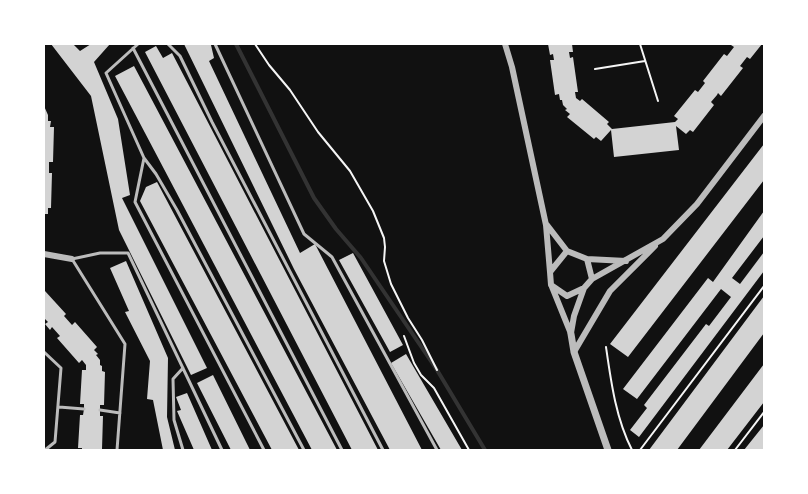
<svg xmlns="http://www.w3.org/2000/svg" width="808" height="494" font-family="'Times New Roman',serif">
<style>
.lines{fill:none;stroke-linecap:round;stroke-linejoin:round}
.stream{stroke:#333;stroke-width:4}
.building{fill:#d3d3d3}
.path{stroke:#f5f5f5;stroke-width:2}
.service{stroke:#bcbcbc;stroke-width:3}
.minor{stroke:#bcbcbc;stroke-width:6}
.tertiary{stroke:#bcbcbc;stroke-width:7}
</style>
<rect width="100%" height="100%" fill="#111"/>
<g class="lines">
<path class="stream" d="M236 44 314 198 336 229 361 258 437 370 485 450"/>
</g>
<path class="building" d="M51 44H73L80 51 91 44H110L94 62 118 119 130 195 122 198 207 368 191 375 119 230 91 96Z
M184 44 211 45 214 58 209 61 300 253 315 244 422 450H390L294 269Z
M548 44H572L573 52H569L570 58 573 57 578 92H575L576 98 580 101 582 99 609 122 607 124 612 129 675 122 678 119 674 116 695 90 698 92 705 83 703 81 724 54 727 56 734 47 731 45 732 44H762L750 59 747 57 740 66 743 68 721 96 718 93 717 95 711 102 714 105 693 132 690 130 686 134 676 126 679 150 614 157 611 130 601 141 596 137 594 139 567 117 570 114 565 110 567 109 563 105 562 100H560L559 94 555 95 550 60H554L553 54 550 55Z
M156 46 163 58 172 53 378 450H352L145 52Z
M134 66 337 450H312L115 76Z
M44 106 48 115V121H51L50 127H54L53 162H49V173H52L51 208H48V214H44Z
M764 144V180L628 357 610 344Z
M157 182 299 450H272L140 201 146 187Z
M764 211V236L732 278 740 284 764 252V271L639 437 630 430 647 408 644 405 706 324 709 326 731 297 721 289 637 399 623 389 708 278 713 282Z
M353 253 403 345 390 352 339 260Z
M126 261 168 358 167 417 175 450H163L153 400 147 399 150 361 125 312 129 311 110 268Z
M45 291 66 314 64 316 72 325 75 322 97 347 94 350 98 354 96 355 100 360V365L102 366V371L105 372 104 405H100V416H103L102 449 82 450V448H78L80 415H83L84 409V404H80L82 370H86V365L82 360 79 363 57 338 60 336 52 327 50 330 45 324 48 322 44 318V292Z
M764 296V333L677 450H649Z
M406 354 462 450H441L391 363Z
M764 364V402L727 450H699Z
M213 375 250 450H231L197 383Z
M187 393 212 450H194L177 411 181 410 176 397Z
M764 425V450H744Z"/>
<g class="lines">
<path class="path" d="M255 44 269 65 290 90 318 132 350 171 373 211 384 238 385 247 384 261 391 284 408 318 422 340 437 370
M640 44 658 101
M595 69 645 61
M404 336 414 363 421 375 434 388 469 450
M606 347C611 382 616 419 632 450
M640 450 764 286
M735 450 764 412"/>
<path class="service" d="M138 44 106 73 144 158 135 202 264 450
M168 44 180 56 212 122 383 450
M215 44 304 234 332 257 437 450
M133 48 342 450
M144 158 156 174 177 210 304 450
M44 352 61 368 55 442 45 450
M59 407 84 409
M100 410 120 413
M117 450 125 344 72 259 100 253H128L222 450
M183 450 174 420 173 379 183 368"/>
<path class="minor" d="M505 44 512 67 546 225 550 272
M547 225 567 251
M567 251 587 259 592 279 584 288 567 296 551 285 550 272Z
M44 254 72 259
M587 259 626 261
M592 279 663 239 697 204 764 116
M552 287 571 334
M571 333 574 316 584 288
M574 352 610 291 655 246"/>
<path class="tertiary" d="M571 334 574 352 608 450"/>
</g>
<rect width="808" height="494" fill="none" stroke="#ffffff" stroke-width="90"/>
</svg>
